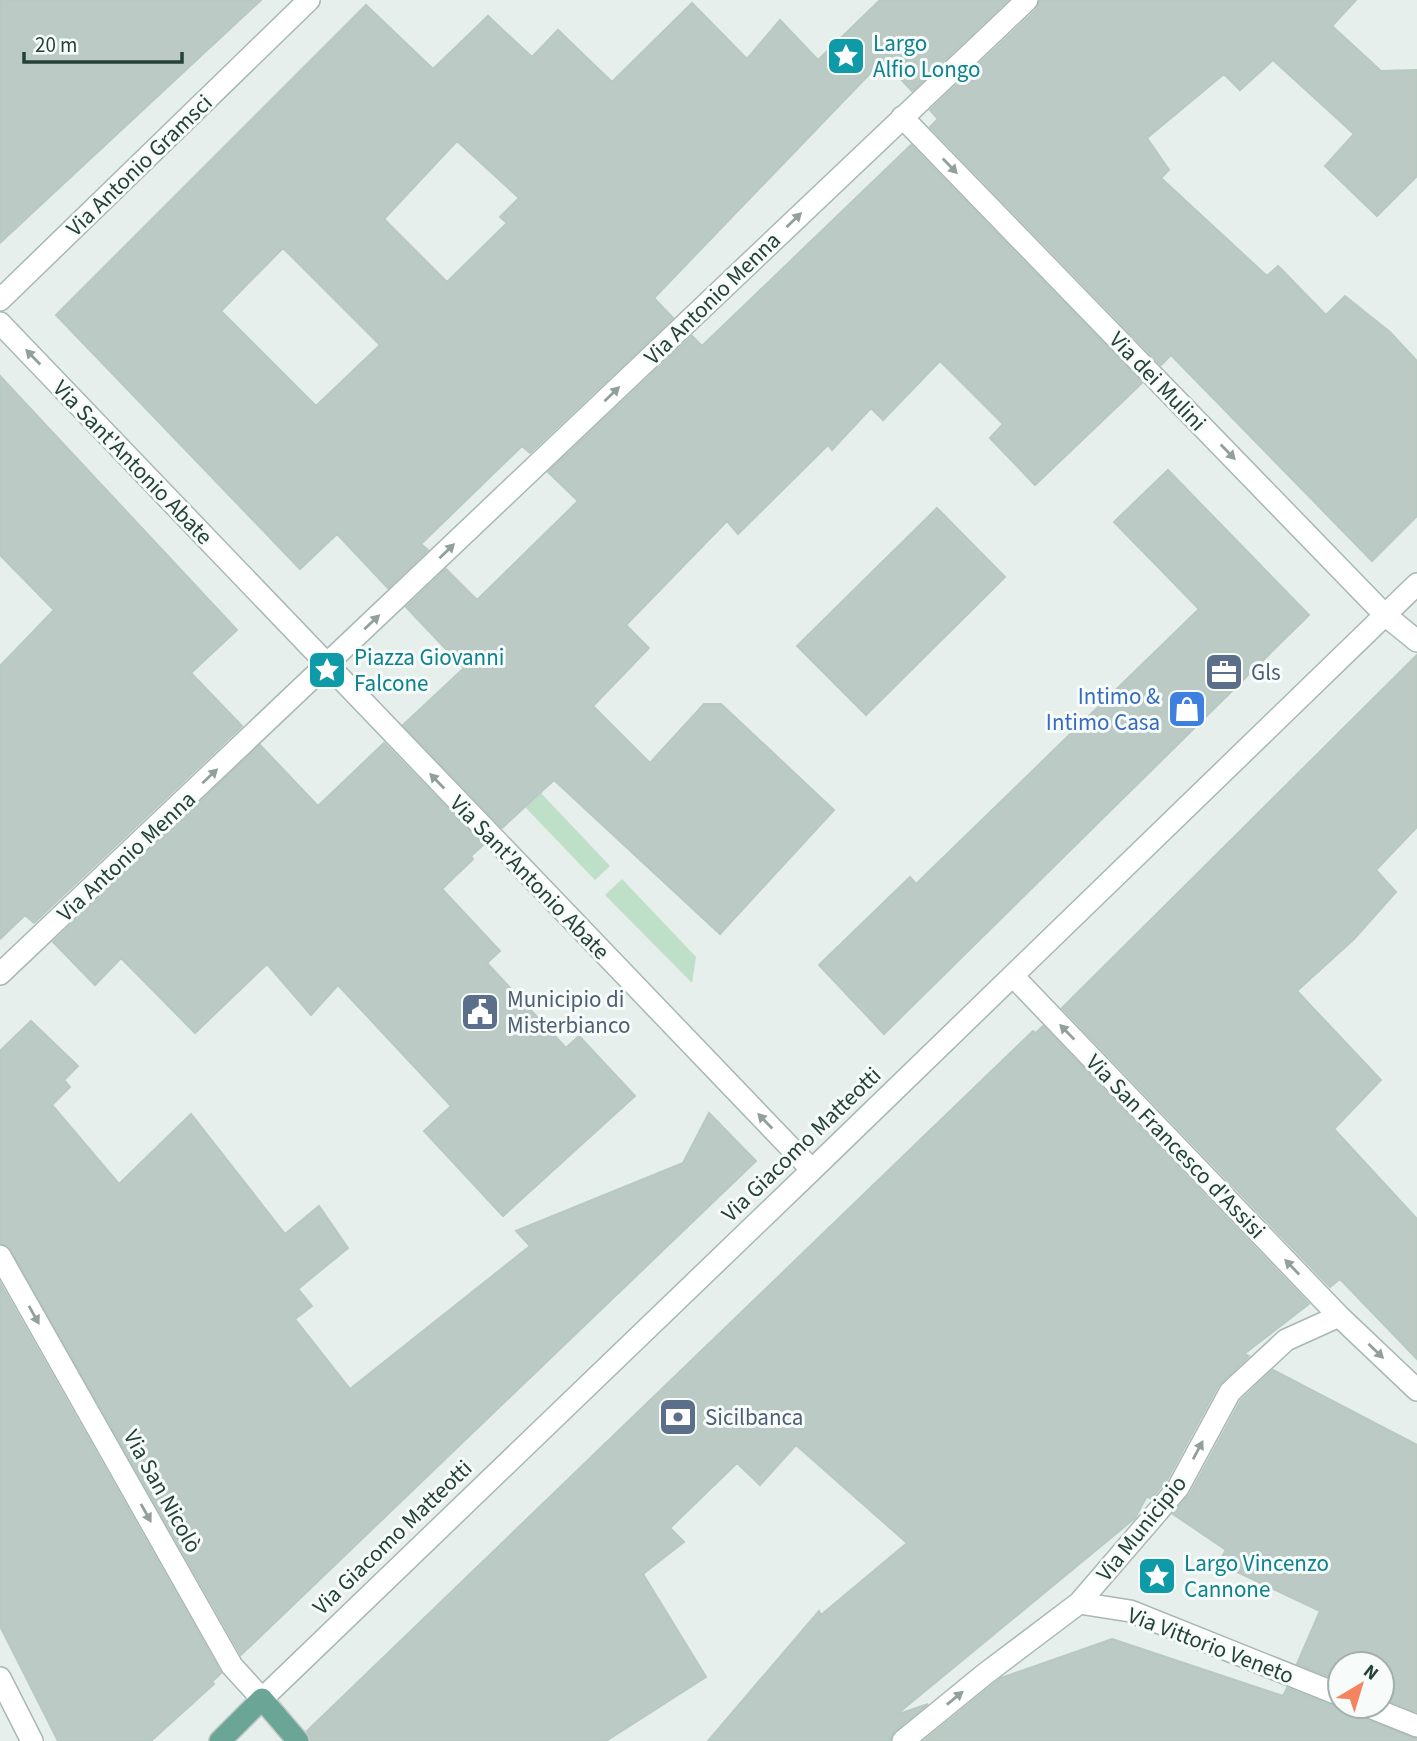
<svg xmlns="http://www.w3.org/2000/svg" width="1417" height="1741" font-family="'Source Sans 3',sans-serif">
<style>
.green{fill:#bfe0c8}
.building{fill:#bbcac4;stroke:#b8c9c2;stroke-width:2;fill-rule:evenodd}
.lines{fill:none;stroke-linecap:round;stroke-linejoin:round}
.minor-casing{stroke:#a8b8b2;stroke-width:24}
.major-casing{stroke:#c2cac8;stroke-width:24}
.minor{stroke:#fff;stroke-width:21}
.major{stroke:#6aa596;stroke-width:21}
.oneway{fill:#92a09c}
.labels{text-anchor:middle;stroke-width:6;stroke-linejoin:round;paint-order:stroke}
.culture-label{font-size:23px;fill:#0d838f;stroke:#f7fbf9;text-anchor:start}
.street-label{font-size:23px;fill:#24423a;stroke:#f7fbf9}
.service-label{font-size:23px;fill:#4e5e75;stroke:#f7fbf9;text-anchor:start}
.shop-label{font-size:23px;fill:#366cbe;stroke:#f7fbf9;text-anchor:end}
</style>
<rect width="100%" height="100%" fill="#e6efeb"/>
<path class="green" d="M540 792 610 866 595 880 525 807Z
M622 879 696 957 692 983 605 895Z"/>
<path class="building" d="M0 0H261L0 243Z
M880 0H1008L912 91 883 60 654 298 673 318 530 453 522 446 421 544 428 550 388 588 337 534 300 569 56 315 366 5 433 69 488 16 532 57 558 30 612 82 692 3 747 59 780 20 818 60ZM457 141 519 198 500 217 507 223 447 282 384 219ZM283 248 380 345 316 406 221 311Z
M1040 0H1356L1332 26 1381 71 1417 70V176L1377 216 1325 166 1354 134 1273 60 1240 90 1224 74 1147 138 1169 170 1161 178 1267 276 1278 266 1326 315 1345 296 1390 332 1417 361V516L1372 561 1171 355 1161 365 930 127 938 119 930 110 1036 10Z
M911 145 1142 383 1035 485 990 438 1003 424 940 361 883 420 871 408 832 450 828 445 738 534 727 521 626 625 649 648 593 706 650 763 704 704H721L834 810 720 934 554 780 502 828 403 725 464 668 406 607 446 569 477 600 578 501 548 472 692 336 702 346Z
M0 376 237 630 191 673 242 726 34 923 25 915 0 939V666L54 610 0 555Z
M1168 470 1309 615 884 1034 819 965 910 877 916 884 1199 609 1114 522Z
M937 508 1005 577 866 715 797 646Z
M1417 655V827L1376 870 1396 892 1354 939 1297 991 1381 1080 1334 1129 1417 1219V1359L1340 1279 1330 1287 1062 1008Z
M384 743 483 845 471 856 473 859 442 889 500 951 487 963 566 1048 579 1036 635 1096 503 1216 424 1131 451 1106 338 985 311 1015 267 964 195 1033 121 958 95 985 53 942 260 745 318 806Z
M31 1021 78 1066 64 1080 70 1087 52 1105 119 1184 191 1114 285 1234 319 1206 348 1248 298 1289 312 1306 295 1319 350 1389 530 1246 516 1231 683 1163 709 1113 756 1161 241 1655 11 1250 0 1243V1051Z
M1043 1026 1309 1304 1244 1354 1249 1356 1218 1386 1167 1480 1151 1499 1147 1496 1135 1518 896 1715 928 1704 895 1731 890 1741H708L819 1611 821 1615 907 1543 796 1445 760 1485 737 1463 670 1528 684 1542 643 1574 706 1677 606 1741H311L307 1731 1033 1031 1036 1033Z
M0 1283 221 1673 212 1682 214 1684 151 1741H58L0 1626Z
M1273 1370 1417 1445V1712L1382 1698V1664H1340V1681L1297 1664 1320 1611 1218 1563 1226 1550 1173 1514 1190 1494 1241 1400Z
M1112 1639 1283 1696 1287 1688 1335 1707 1354 1706 1356 1714 1362 1718 1417 1739V1741H924L1001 1678Z"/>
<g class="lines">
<defs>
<path id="minor" d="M902 117 1385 615 1417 641
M0 300 309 0
M0 323 812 1170
M0 974 1027 0
M1013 976 1339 1316
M0 1256 232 1666 262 1699 812 1170 1417 584
M1079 1603 1130 1611 1340 1695
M0 1678 32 1741
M1367 1706 1417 1726
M903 1741 985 1674 1079 1603 1178 1488 1230 1392 1286 1340 1339 1316 1417 1390"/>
<path id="major" d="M220 1741 262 1699 298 1741"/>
</defs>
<use href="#minor" class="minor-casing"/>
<use href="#major" class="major-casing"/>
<use href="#minor" class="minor"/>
<use href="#major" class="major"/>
</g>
<defs><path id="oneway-solid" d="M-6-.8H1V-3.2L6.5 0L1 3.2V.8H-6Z" transform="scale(1.75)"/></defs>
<g class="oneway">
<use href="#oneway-solid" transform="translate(950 166) rotate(46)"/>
<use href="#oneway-solid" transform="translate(794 220) rotate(-44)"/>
<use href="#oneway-solid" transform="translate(33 357) rotate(-134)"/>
<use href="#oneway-solid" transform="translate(612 394) rotate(-44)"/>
<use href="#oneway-solid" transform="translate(1228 452) rotate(46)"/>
<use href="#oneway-solid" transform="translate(447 551) rotate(-44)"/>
<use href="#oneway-solid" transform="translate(372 622) rotate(-43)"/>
<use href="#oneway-solid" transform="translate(210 776) rotate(-43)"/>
<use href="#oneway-solid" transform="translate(437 781) rotate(-134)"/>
<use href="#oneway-solid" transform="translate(1067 1032) rotate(-134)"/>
<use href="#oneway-solid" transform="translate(765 1121) rotate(-134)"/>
<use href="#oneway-solid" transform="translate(1292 1267) rotate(-134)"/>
<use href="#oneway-solid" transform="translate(34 1315) rotate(61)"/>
<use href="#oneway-solid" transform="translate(1376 1351) rotate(44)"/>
<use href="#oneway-solid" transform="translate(1198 1450) rotate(-62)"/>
<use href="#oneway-solid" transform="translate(146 1513) rotate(61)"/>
<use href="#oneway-solid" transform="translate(955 1698) rotate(-39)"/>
</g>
<defs>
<symbol id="sight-square" viewBox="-11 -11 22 22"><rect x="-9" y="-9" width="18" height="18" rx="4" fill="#0f9aa8" stroke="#f7fbf9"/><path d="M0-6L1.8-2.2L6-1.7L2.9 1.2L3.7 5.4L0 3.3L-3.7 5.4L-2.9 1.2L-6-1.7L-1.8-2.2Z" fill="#fff"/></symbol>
<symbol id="office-square" viewBox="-11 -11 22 22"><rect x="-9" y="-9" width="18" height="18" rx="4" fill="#5c6f8a" stroke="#f7fbf9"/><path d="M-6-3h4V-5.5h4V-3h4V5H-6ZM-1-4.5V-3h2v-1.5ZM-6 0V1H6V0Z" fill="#fff"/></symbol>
<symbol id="shop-square" viewBox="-11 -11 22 22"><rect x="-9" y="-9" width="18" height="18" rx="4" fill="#3f7fe0" stroke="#f7fbf9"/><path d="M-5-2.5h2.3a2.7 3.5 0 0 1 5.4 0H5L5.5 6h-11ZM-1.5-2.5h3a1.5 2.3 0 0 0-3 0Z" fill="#fff"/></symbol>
<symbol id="civic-square" viewBox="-11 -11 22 22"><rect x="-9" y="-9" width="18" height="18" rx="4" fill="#5c6f8a" stroke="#f7fbf9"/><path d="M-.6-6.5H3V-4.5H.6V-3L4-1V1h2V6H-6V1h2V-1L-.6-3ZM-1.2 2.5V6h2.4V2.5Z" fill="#fff"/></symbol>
<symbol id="bank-square" viewBox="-11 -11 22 22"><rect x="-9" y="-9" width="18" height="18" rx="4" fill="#5c6f8a" stroke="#f7fbf9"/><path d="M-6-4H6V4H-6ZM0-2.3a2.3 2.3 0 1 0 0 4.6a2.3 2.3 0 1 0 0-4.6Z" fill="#fff"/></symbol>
</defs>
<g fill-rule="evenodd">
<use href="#sight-square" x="824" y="34" width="44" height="44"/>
<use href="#sight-square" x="305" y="648" width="44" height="44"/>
<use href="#office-square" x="1202" y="650" width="44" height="44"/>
<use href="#shop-square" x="1165" y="687" width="44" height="44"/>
<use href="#civic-square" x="458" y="990" width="44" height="44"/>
<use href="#bank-square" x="656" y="1395" width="44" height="44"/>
<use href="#sight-square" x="1135" y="1554" width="44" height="44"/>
</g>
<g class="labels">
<g class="culture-label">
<text x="873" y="51">Largo<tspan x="873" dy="26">Alfio Longo</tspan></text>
<text x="354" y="665">Piazza Giovanni<tspan x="354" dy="26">Falcone</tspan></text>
<text x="1184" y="1571">Largo Vincenzo<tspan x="1184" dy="26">Cannone</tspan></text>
</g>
<g class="street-label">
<text transform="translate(139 165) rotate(-44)" y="8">Via Antonio Gramsci</text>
<text transform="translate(712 298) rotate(-44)" y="8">Via Antonio Menna</text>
<text transform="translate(1158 381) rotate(46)" y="8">Via dei Mulini</text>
<text transform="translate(133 462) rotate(46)" y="8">Via Sant'Antonio Abate</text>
<text transform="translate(126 856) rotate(-43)" y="8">Via Antonio Menna</text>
<text transform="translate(530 877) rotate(46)" y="8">Via Sant'Antonio Abate</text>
<text transform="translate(801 1144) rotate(-44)" y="8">Via Giacomo Matteotti</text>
<text transform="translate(1176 1146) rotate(46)" y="8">Via San Francesco d'Assisi</text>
<text transform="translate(163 1491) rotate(61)" y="8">Via San Nicolò</text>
<text transform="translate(1141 1528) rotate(-51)" y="8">Via Municipio</text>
<text transform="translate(392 1537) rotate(-44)" y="8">Via Giacomo Matteotti</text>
<text transform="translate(1211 1645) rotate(21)" y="8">Via Vittorio Veneto</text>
</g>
<g class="service-label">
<text x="1251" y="680">Gls</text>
<text x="507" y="1007">Municipio di<tspan x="507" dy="26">Misterbianco</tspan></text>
<text x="705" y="1425">Sicilbanca</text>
</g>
<g class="shop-label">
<text x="1160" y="704">Intimo &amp;<tspan x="1160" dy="26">Intimo Casa</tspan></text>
</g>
</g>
<g transform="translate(1361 1685) rotate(38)"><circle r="33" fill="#f7fbf9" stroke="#a3b1ad" stroke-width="2"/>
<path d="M0-5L12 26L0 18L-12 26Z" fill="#f4845f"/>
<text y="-10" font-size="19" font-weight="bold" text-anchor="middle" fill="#24423a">N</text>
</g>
<path d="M24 52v10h158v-10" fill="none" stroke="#24423a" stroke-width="3.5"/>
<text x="35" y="52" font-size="21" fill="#24423a" stroke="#f7fbf9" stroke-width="5" paint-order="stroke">20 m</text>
</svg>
